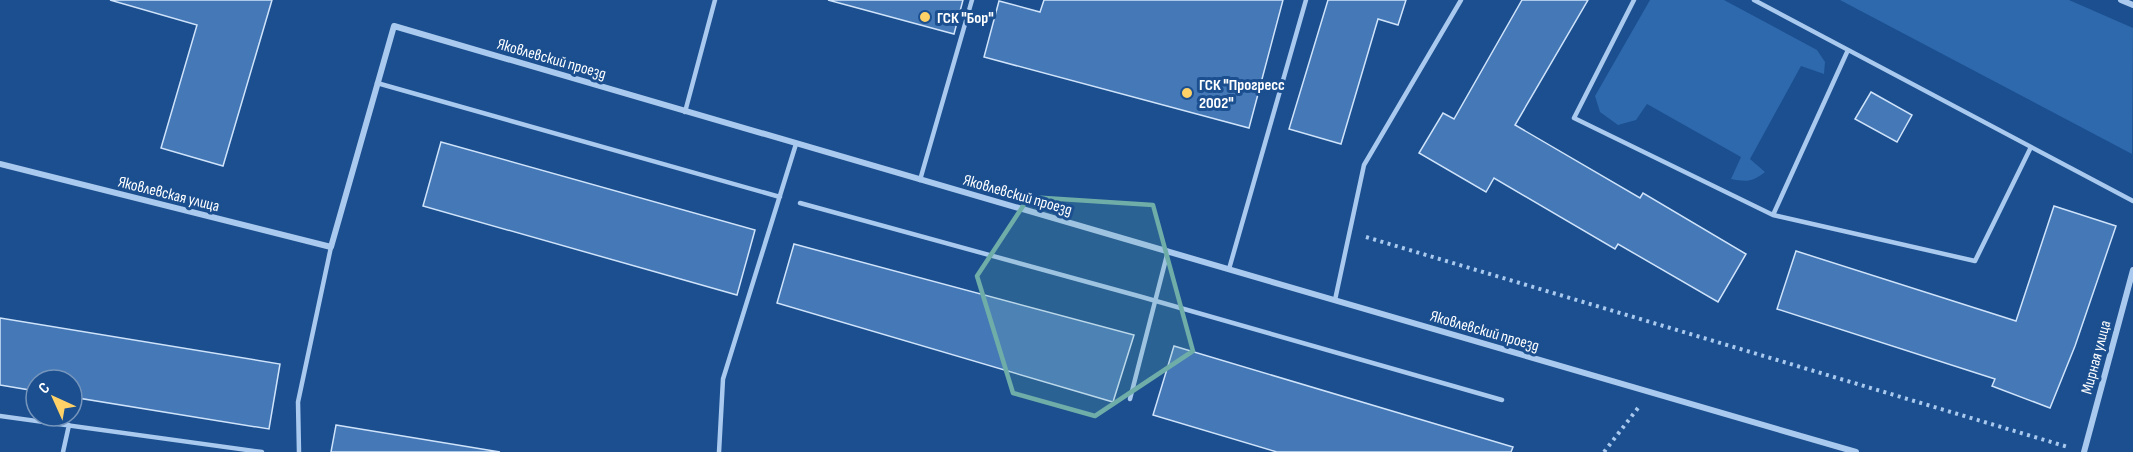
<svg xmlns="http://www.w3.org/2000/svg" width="2133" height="452" font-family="'Sofia Sans Condensed',sans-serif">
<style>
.green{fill:#2e69ad}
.building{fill:#4478b7;stroke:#cfe3fa;stroke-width:1.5}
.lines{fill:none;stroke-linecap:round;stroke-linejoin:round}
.path{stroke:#a9c9ee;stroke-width:4;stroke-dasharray:3 4.5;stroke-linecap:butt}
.lane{stroke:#a9c9ee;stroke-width:4.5}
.street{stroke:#a9c9ee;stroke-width:6}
.marked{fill:#6fada8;fill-opacity:0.2;stroke:#6fada8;stroke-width:4.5;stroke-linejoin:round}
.poi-dot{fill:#ffd166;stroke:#1b4f8f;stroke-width:2}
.labels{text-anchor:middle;stroke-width:6;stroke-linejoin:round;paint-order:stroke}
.poi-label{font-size:16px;font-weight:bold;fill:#fff;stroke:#1b4f8f;text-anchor:start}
.street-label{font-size:16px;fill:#fff;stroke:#1b4f8f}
</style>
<rect width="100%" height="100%" fill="#1b4f8f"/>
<path class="green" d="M1650 0H1724L1817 50 1825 62 1824 74 1801 66 1750 159 1765 172C1753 182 1746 182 1731 179L1741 157 1647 104 1636 120 1618 125 1600 112 1595 96Z
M1840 0H2069L2133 28 2132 154Z"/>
<path class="building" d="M110 0H272L223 166 161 148 197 25Z
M828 0H963L954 34Z
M1044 0H1283L1249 128 984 57 999 1 1040 12Z
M1328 0H1406L1398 25 1378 19 1341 144 1289 129Z
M1522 0H1588L1515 125 1640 198 1643 193 1746 254 1718 302 1618 244 1615 249 1494 178 1486 192 1419 153 1443 113 1454 119Z
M1871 92 1912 115 1897 142 1855 119Z
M441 142 755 230 737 295 423 206Z
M2054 206 2116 226 2075 346 2050 408 1992 386 1995 379 1777 309 1796 251 2016 321Z
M794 244 1134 335 1113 402 777 303Z
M0 318 280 364 269 429 72 397V380H36V391L0 385Z
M1174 346 1513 447 1511 452H1277L1153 415Z
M336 425 500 452H331Z"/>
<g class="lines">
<path class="path" d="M1366 237 2068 447
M1604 452 1638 408"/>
<path class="lane" d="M1634 0 1574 118 1773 215
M1754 0 2133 201
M1848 50 1773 215 1975 261 2031 147
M377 83 780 197
M685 112 715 0
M920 180 972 0
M800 203 1142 297 1502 400
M1229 269 1306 0
M1335 300 1364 165 1461 0
M1130 399 1168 251
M0 416 262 452
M63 452 69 425
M299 452 298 402 331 247
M719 452 723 379 796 144"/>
<path class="street" d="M2121 0 2133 5
M0 164 331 247 394 26 1856 452
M2084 452 2133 270"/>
</g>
<path class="marked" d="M1029 197 1153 205 1193 351 1095 416 1013 393 977 276Z"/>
<g class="poi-dot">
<circle cx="925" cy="17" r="6"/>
<circle cx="1187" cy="93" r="6"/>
</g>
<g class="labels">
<g class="poi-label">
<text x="937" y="23">ГСК "Бор"</text>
<text x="1199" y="90">ГСК "Прогресс<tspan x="1199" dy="18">2002"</tspan></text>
</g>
<g class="street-label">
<text transform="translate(552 58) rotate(16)" y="6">Яковлевский проезд</text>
<text transform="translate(169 193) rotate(14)" y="6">Яковлевская улица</text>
<text transform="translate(1018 194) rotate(16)" y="6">Яковлевский проезд</text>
<text transform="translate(1485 330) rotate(16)" y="6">Яковлевский проезд</text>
<text transform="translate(2095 357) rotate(-75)" y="6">Мирная улица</text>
</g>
</g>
<g transform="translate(54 398) rotate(315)"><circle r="28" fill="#1b4f8f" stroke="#7695bc" stroke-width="1.5"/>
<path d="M0-4.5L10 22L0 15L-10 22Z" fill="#ffd166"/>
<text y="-9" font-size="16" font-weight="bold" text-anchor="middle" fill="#ffffff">С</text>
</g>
</svg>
